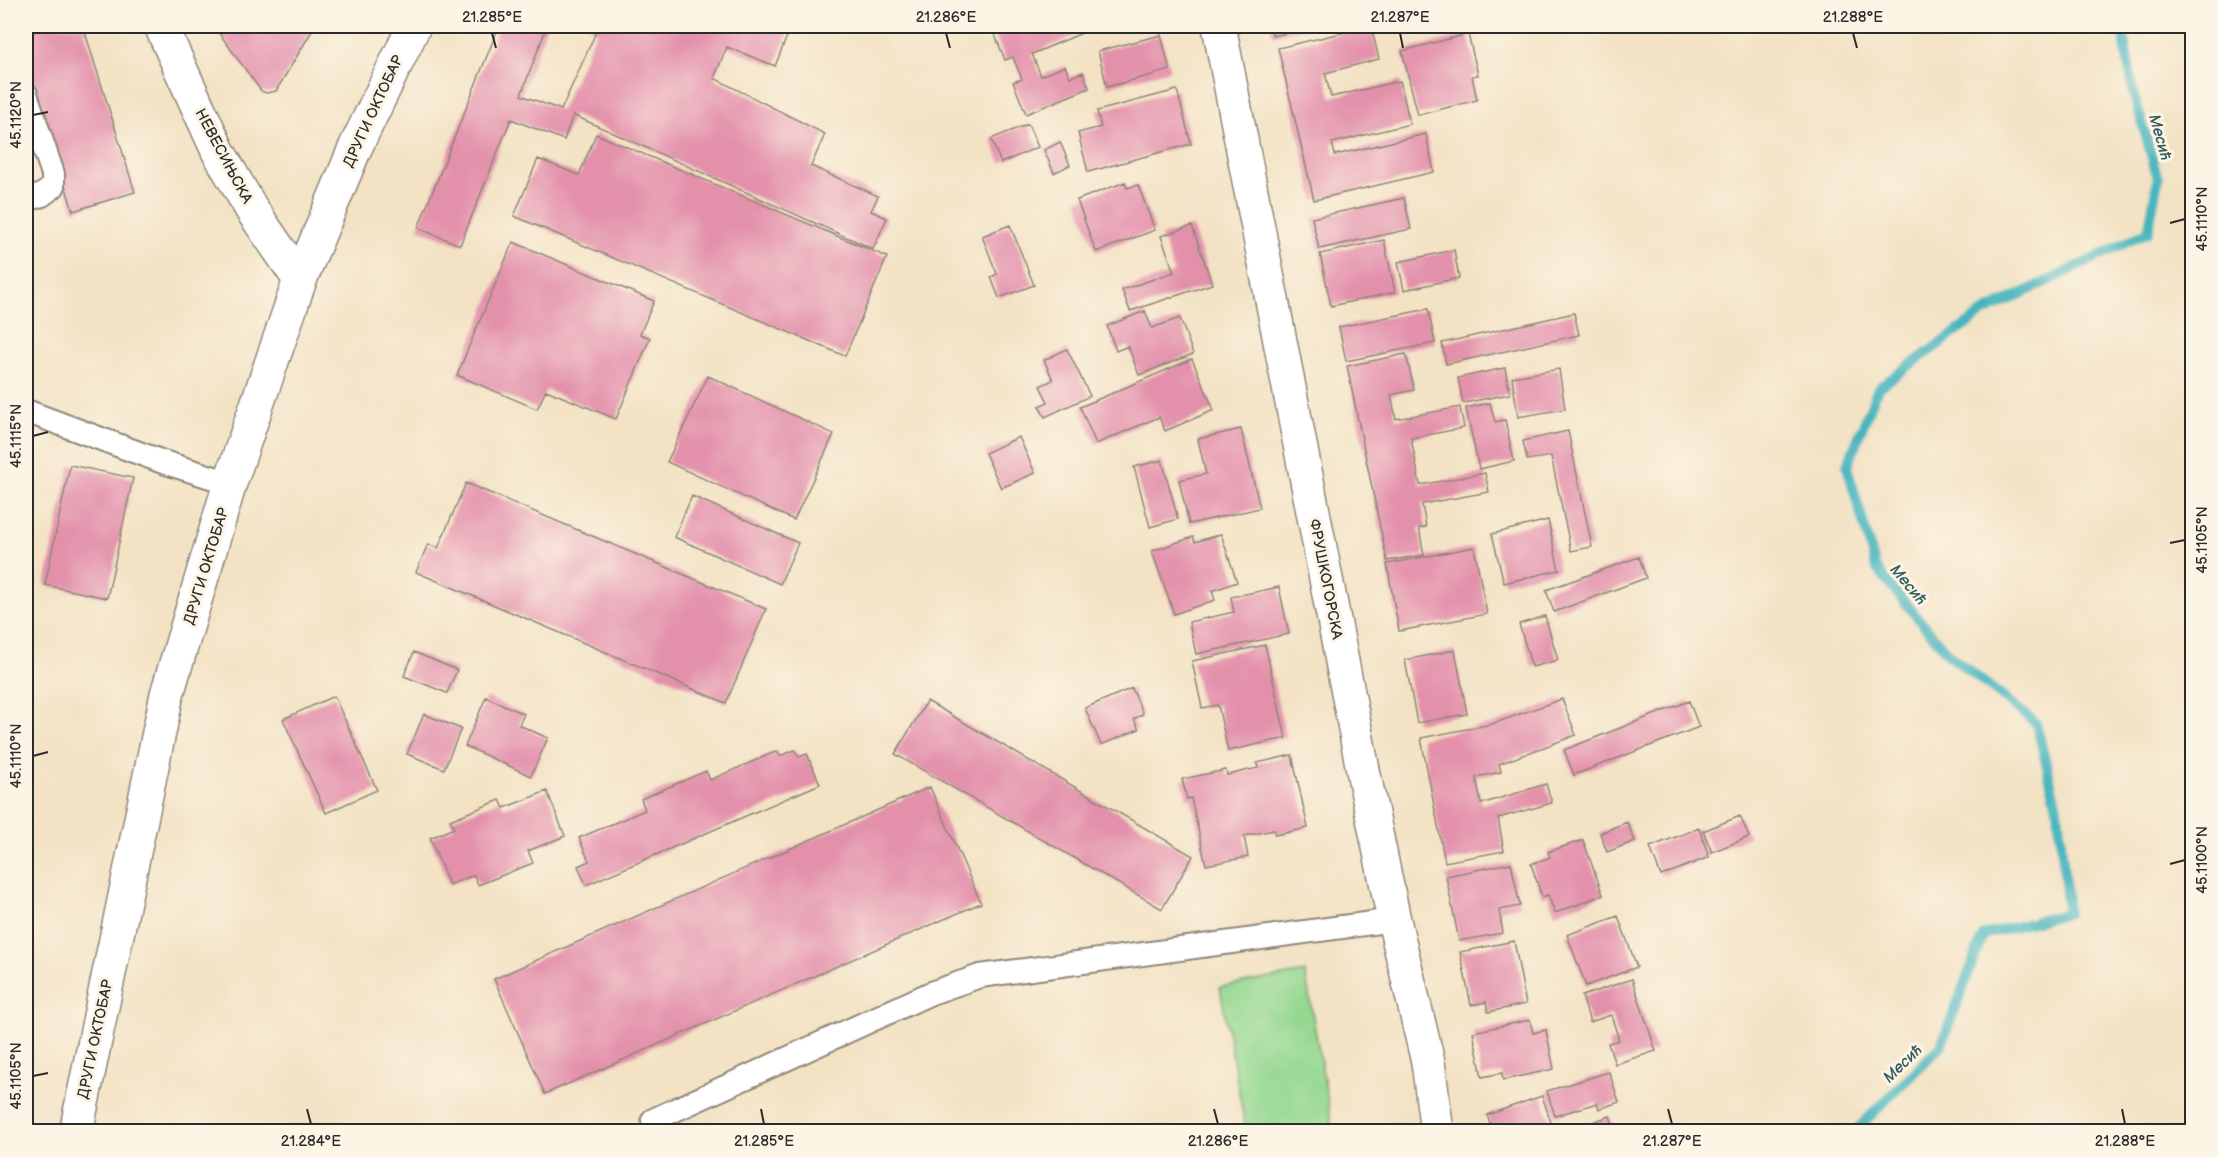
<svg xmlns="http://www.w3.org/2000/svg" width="2218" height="1157" font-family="'Balsamiq Sans',sans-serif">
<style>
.green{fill:#94d891;stroke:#60825e;stroke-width:1.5}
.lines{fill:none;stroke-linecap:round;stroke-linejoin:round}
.stream{stroke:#46b5bf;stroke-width:10}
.building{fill:#e390ab}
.service-casing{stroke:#8f8678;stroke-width:26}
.minor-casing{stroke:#8f8678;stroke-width:36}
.secondary-casing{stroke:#8f8678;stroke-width:36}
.service{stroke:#fff;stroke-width:22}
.minor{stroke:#fff;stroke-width:33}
.secondary{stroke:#fff;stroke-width:33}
.ticks{fill:none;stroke:#2b2b2b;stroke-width:2}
.labels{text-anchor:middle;stroke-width:6;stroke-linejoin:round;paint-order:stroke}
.street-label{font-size:15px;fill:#2b2b2b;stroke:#fcf5e5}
.water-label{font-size:16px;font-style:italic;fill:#345b5f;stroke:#fcf5e5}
.neatline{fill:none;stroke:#2b2b2b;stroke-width:2}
.ticks-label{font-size:15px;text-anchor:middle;fill:#2b2b2b}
</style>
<rect width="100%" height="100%" fill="#fcf5e5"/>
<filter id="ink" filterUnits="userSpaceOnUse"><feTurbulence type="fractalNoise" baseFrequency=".0167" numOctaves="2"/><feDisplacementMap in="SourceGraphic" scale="12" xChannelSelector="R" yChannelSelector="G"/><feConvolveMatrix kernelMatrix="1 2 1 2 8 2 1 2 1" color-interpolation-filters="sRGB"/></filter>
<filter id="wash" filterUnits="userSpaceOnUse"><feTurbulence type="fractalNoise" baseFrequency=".008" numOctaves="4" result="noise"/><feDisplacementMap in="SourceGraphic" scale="24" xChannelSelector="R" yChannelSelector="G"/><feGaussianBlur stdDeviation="1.35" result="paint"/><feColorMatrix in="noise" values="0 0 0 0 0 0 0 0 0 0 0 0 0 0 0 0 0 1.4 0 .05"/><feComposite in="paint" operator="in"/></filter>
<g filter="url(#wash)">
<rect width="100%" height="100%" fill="#f3e2c4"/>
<path class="green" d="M1305 972 1333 1131H1246L1220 987Z"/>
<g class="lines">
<path class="stream" d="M1854 1132 1941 1046 1983 935 2068 913 2058 811 2036 723 1949 655 1876 568 1847 466 1878 388 1984 312 2148 232 2158 179 2134 95 2122 26"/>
</g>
<g id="blocks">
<path class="building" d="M26 26H83L135 192 73 211 26 58Z
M214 26H315L276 91 266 93 261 91Z
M499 26H547L521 95 561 110 597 30 586 26H767L788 34 775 66 727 47 714 78 825 134 811 166 878 196 871 211 887 218 873 249 573 115 564 140 511 119 460 245 418 228Z
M1005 26H1079L1082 33 1032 54 1041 76 1065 66 1070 77 1083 72 1089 88 1026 114 1013 82 1022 79 1013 57 1005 60 993 30Z
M1270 26H1316L1273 36Z
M1371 26 1379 59 1325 73 1331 97 1400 81 1410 124 1332 143 1335 155 1426 134 1434 172 1314 200 1278 48Z
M1468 34 1478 75 1472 76 1477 100 1418 115 1402 51Z
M1161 35 1170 70 1107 87 1098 51Z
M1177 90 1191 144 1088 172 1078 133 1101 127 1097 111Z
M1028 124 1038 147 1001 163 991 139Z
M596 134 887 257 845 356 514 216 538 159 579 175Z
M1060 142 1070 165 1054 173 1044 150Z
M1125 182 1127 188 1138 185 1155 230 1096 252 1077 200Z
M1404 198 1411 229 1319 249 1312 218Z
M1010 225 1034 285 999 298 991 277 997 274 982 236Z
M1192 226 1212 284 1130 311 1122 290 1174 272 1161 236Z
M1384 240 1395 292 1331 306 1320 254Z
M513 242 654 301 640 334 650 338 616 419 546 390 537 409 457 375Z
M1454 250 1459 278 1404 290 1398 262Z
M1428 309 1435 343 1346 361 1339 327Z
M1145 311 1152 328 1180 318 1193 354 1139 375 1128 346 1116 351 1107 326Z
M1574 313 1579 335 1446 364 1442 343Z
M1067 349 1090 396 1045 417 1039 406 1048 402 1040 386 1053 380 1044 360Z
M1406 354 1414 390 1391 395 1396 419 1460 407 1464 428 1411 438 1420 485 1485 473 1489 492 1422 504 1426 527 1419 528 1424 555 1387 561 1347 366Z
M1192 359 1214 410 1165 431 1159 417 1096 444 1080 407Z
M1505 368 1510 394 1463 403 1458 378Z
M1559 369 1565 409 1518 417 1512 377Z
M708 376 834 434 794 520 667 462Z
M1490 403 1495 422 1505 420 1514 461 1479 469 1466 408Z
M1241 429 1260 508 1189 524 1179 480 1206 474 1198 439Z
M1568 431 1592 547 1571 551 1551 456 1527 460 1523 441Z
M1019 437 1035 473 1001 488 985 453Z
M1162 460 1178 519 1150 527 1134 467Z
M70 465 133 478 107 598 45 585Z
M466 483 766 609 726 703 416 572 428 544 438 548Z
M692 496 798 543 780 584 674 537Z
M1548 520 1559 570 1504 583 1492 534Z
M1221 534 1237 582 1212 591 1215 600 1174 614 1152 551 1193 537 1195 542Z
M1474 547 1487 614 1399 631 1387 564Z
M1639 557 1646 578 1554 612 1546 590Z
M1279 587 1289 634 1196 654 1189 622 1234 612 1231 597Z
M1545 616 1558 660 1532 667 1519 624Z
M1265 645 1286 738 1228 751 1218 705 1202 708 1192 661Z
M1455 650 1467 714 1417 723 1405 660Z
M414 652 457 670 447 693 404 676Z
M1132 688 1143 714 1134 719 1139 729 1101 745 1085 708Z
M334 696 377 790 326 813 283 719Z
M486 697 524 714 519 725 548 738 531 776 465 746Z
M1562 699 1576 735 1499 764 1501 772 1476 777 1481 804 1546 784 1552 803 1498 818 1504 851 1445 862 1421 738 1492 724Z
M927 701 1193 856 1162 909 895 754Z
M1689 701 1699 727 1574 775 1564 750Z
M424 714 461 729 444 769 407 754Z
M795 750 799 757 807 754 820 784 586 885 578 866 589 861 579 838 645 810 641 799 706 771 710 780 777 751 780 756Z
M1292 755 1308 828 1275 835 1274 830 1244 836 1248 857 1206 865 1191 798 1187 799 1182 779 1226 770 1227 775 1258 768 1257 763Z
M930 787 981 903 545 1094 494 979Z
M547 791 565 836 528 851 533 863 478 885 474 875 449 885 430 838 454 828 450 820 500 800 504 808Z
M1740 816 1749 837 1712 852 1703 831Z
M1627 822 1635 841 1607 852 1600 833Z
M1699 828 1709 857 1661 876 1650 847Z
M1583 840 1603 895 1555 913 1548 895 1542 897 1531 864 1550 857 1548 852Z
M1511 863 1520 906 1499 910 1503 933 1459 941 1446 876Z
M1618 916 1637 967 1586 986 1567 935Z
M26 927 32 928 26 948Z
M1514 941 1526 1004 1488 1012 1486 1002 1471 1005 1460 952Z
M1632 979 1656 1051 1615 1064 1608 1043 1619 1040 1611 1015 1590 1022 1582 996Z
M1530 1020 1533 1033 1546 1030 1554 1069 1503 1080 1502 1073 1482 1077 1473 1032Z
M1609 1072 1619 1102 1599 1109 1597 1103 1555 1116 1547 1091Z
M1542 1096 1554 1131H1493L1487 1115Z
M1610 1116 1615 1131H1573V1129Z"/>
</g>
</g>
<g filter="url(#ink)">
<use href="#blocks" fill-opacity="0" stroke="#8f8678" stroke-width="1.5"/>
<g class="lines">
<defs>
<path id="service" d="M26 94 53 174V187L42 195 26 200
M26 411 163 462 230 483
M653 1120 931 993 980 976 1394 920"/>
<path id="minor" d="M161 26 218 151 252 210 300 280
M1219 26 1364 775 1394 920 1428 1062 1437 1132"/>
<path id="secondary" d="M76 1132 167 694 230 483 300 280 356 146 414 26"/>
</defs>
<use href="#service" class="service-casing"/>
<use href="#minor" class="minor-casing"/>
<use href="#secondary" class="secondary-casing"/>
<use href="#service" class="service"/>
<use href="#minor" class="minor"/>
<use href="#secondary" class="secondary"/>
</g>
</g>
<path class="ticks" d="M492 33 496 48M946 33 950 48M1400 33 1403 48M1853 33 1857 48M33 115 48 112M2170 223 2185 219M33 436 48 432M2170 543 2185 540M33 756 48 752M2170 864 2185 860M33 1076 48 1073M307 1109 311 1124M761 1109 764 1124M1214 1109 1218 1124M1668 1109 1672 1124M2122 1109 2125 1124"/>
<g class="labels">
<g class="street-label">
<text transform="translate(373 111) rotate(-65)" y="5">ДРУГИ ОКТОБАР</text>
<text transform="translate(224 156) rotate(62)" y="5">НЕВЕСИЊСКА</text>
<text transform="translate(206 566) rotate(-73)" y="5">ДРУГИ ОКТОБАР</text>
<text transform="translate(1326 579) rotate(79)" y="5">ФРУШКОГОРСКА</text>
<text transform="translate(95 1039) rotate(-78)" y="5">ДРУГИ ОКТОБАР</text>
</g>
<g class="water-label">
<text transform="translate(2161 137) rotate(74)" y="6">Месић</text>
<text transform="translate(1909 584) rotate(50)" y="6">Месић</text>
<text transform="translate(1902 1063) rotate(-44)" y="6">Месић</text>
</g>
</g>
<rect width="2218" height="1157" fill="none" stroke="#fcf5e5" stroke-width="66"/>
<rect x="33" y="33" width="2152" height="1091" class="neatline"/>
<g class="ticks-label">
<text x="492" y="22">21.285°E</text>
<text x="946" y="22">21.286°E</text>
<text x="1400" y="22">21.287°E</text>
<text x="1853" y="22">21.288°E</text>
<text transform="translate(16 115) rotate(-90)" y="5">45.1120°N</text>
<text transform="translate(2202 219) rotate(-90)" y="5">45.1110°N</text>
<text transform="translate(16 436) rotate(-90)" y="5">45.1115°N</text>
<text transform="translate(2202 540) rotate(-90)" y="5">45.1105°N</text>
<text transform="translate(16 756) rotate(-90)" y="5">45.1110°N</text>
<text transform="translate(2202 860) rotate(-90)" y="5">45.1100°N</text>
<text transform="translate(16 1076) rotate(-90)" y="5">45.1105°N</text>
<text x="311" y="1146">21.284°E</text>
<text x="764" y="1146">21.285°E</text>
<text x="1218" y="1146">21.286°E</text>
<text x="1672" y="1146">21.287°E</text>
<text x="2125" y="1146">21.288°E</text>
</g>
</svg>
